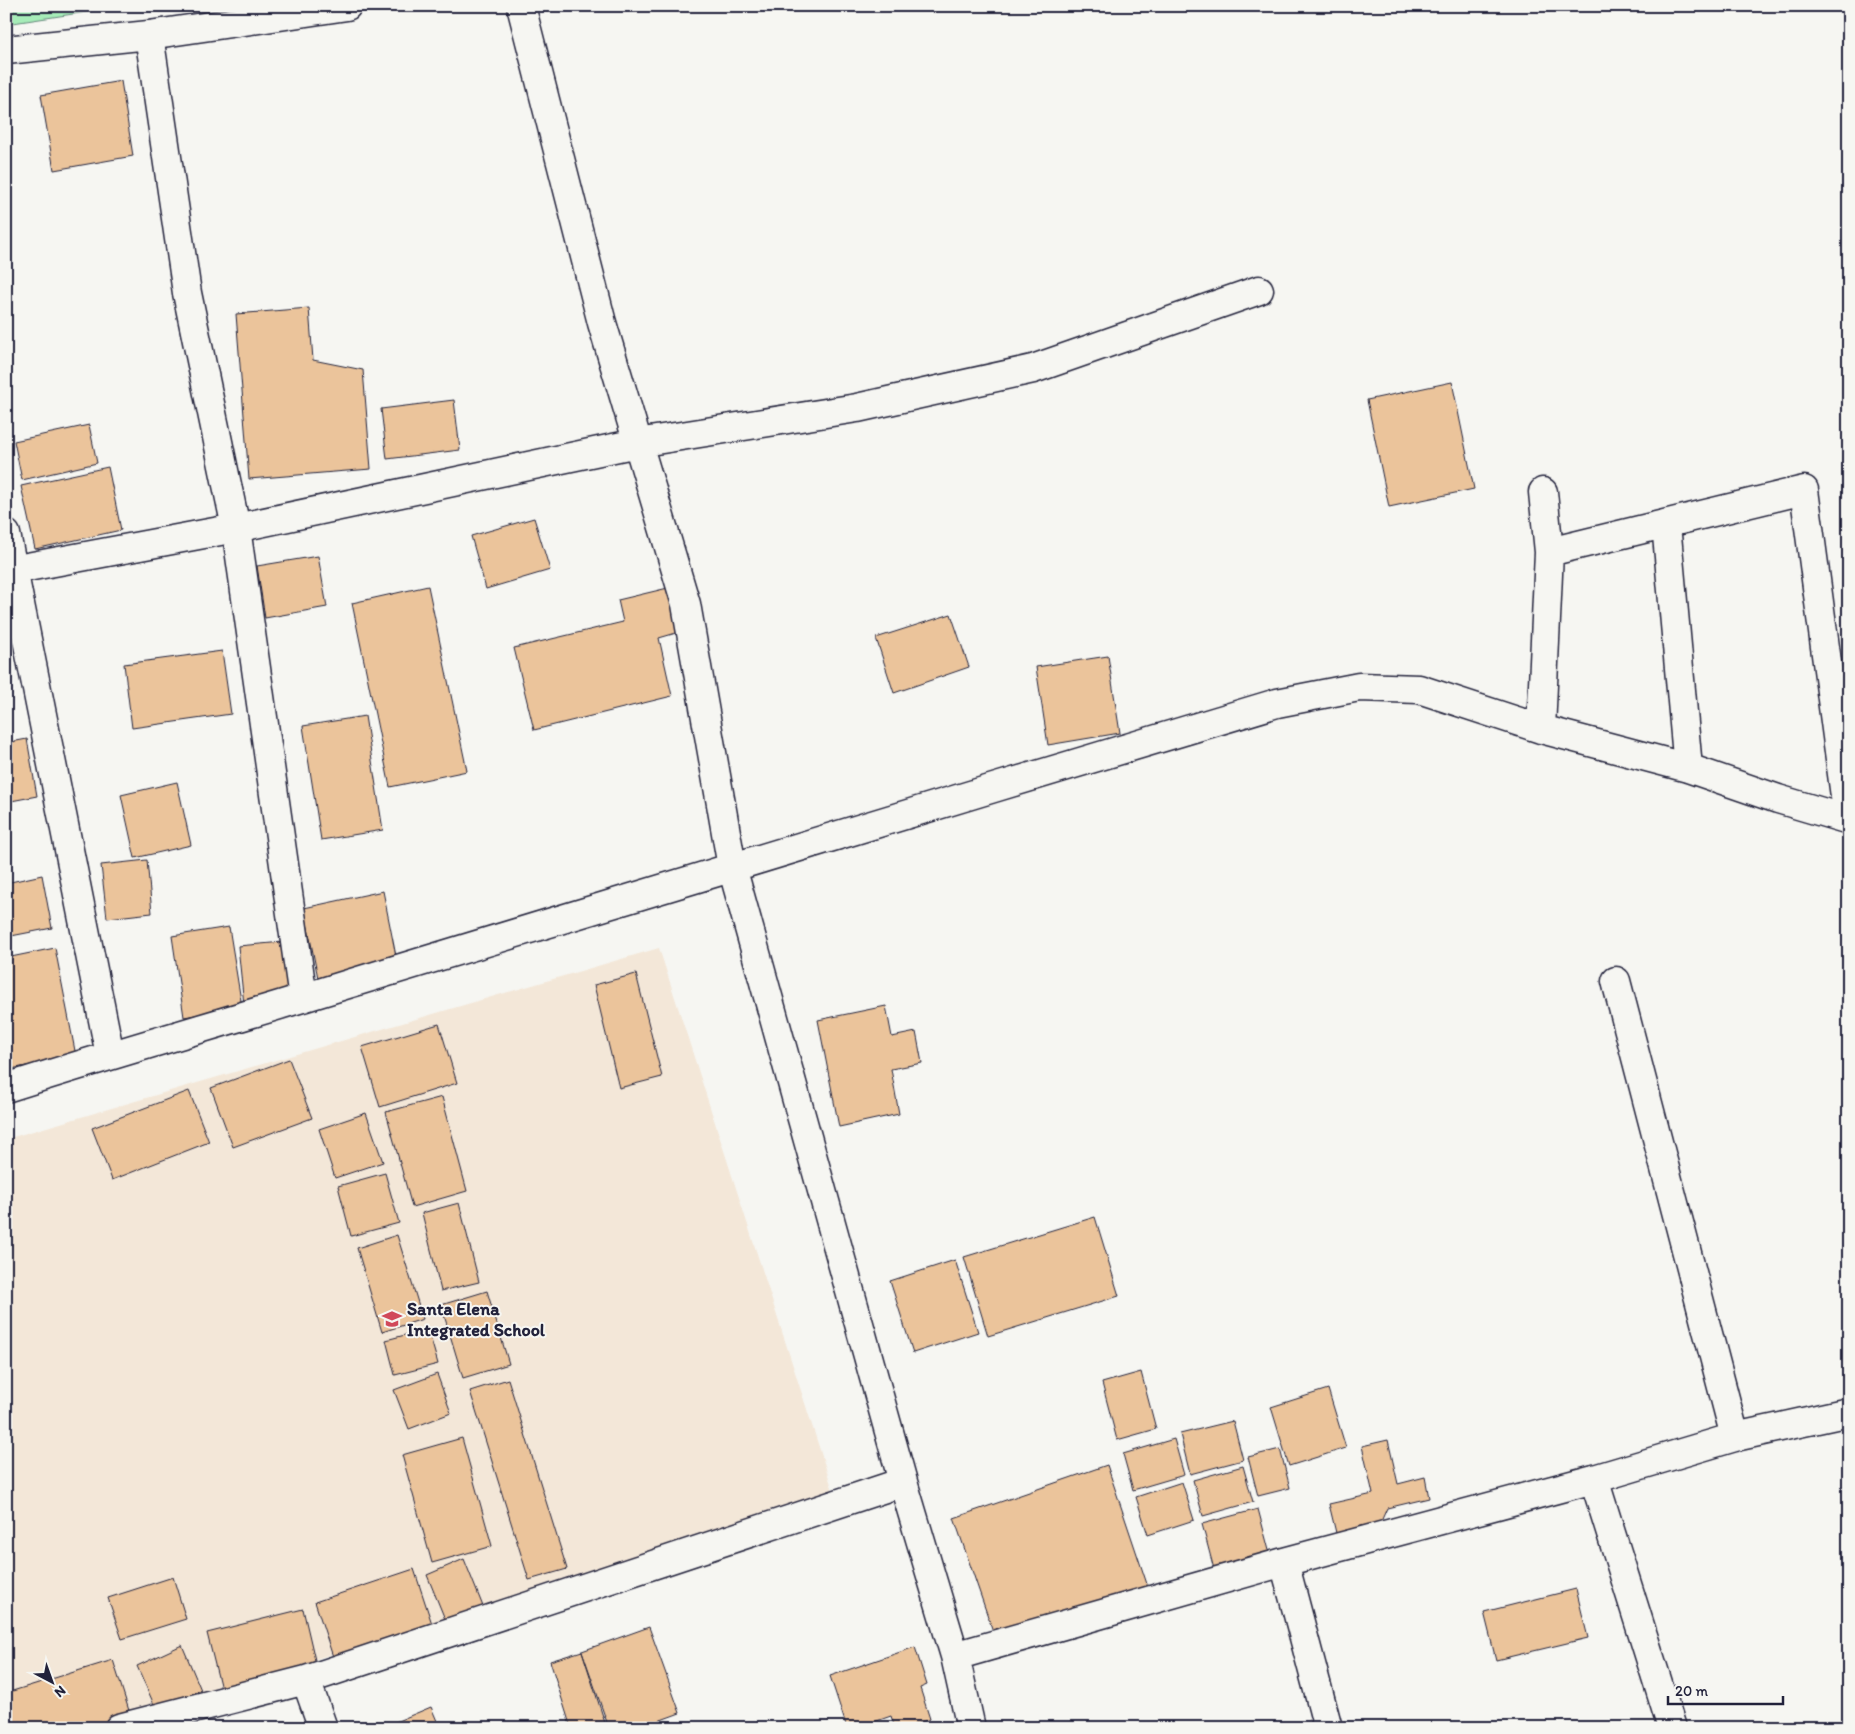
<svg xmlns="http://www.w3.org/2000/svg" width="1855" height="1734" font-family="Itim,sans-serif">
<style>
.built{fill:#f3e7d8}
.green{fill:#a6ecb8;stroke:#64877a}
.building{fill:#ebc49b;stroke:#22223b}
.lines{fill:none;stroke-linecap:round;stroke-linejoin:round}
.street-casing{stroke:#22223b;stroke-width:31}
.street{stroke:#f6f6f2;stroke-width:28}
.labels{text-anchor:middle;stroke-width:4;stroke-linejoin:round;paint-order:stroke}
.poi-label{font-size:18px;font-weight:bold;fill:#22223b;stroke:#f6f6f2;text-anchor:start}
</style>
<rect width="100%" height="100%" fill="#f6f6f2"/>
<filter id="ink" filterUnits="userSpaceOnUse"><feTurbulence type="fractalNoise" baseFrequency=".02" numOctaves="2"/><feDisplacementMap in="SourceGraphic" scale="10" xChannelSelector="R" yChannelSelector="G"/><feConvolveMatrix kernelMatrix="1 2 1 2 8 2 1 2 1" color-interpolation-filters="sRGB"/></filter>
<g filter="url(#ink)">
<path class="built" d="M659 948 836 1500 90 1728H6V1139Z"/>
<path class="green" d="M6 6H127L6 24Z"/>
<path class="building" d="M121 81 133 156 54 170 41 95Z
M309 308 313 360 363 370 371 469 249 479 236 314Z
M1452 382 1474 489 1389 507 1367 400Z
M454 400 460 450 387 459 381 409Z
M89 425 97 463 22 480 14 441Z
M108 467 121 530 35 549 21 486Z
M534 518 550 570 486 589 471 536Z
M318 556 327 607 265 618 257 566Z
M428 586 467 771 390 787 352 603Z
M672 587 683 631 659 638 672 696 534 730 514 648 623 622 618 600Z
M951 614 969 667 894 693 876 638Z
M222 651 231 714 132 728 124 664Z
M1108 656 1120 733 1048 745 1036 667Z
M365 716 383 830 321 840 303 726Z
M27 739 37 796 6 802V743Z
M177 782 191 845 135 858 121 795Z
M147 860 152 913 107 918 101 865Z
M42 875 52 928 6 937V883Z
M383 891 398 966 319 983 304 908Z
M229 927 242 1007 184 1017 172 936Z
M283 942 288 1000 244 1005 238 946Z
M55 948 76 1056 6 1070V958Z
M636 974 662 1077 619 1088 594 985Z
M886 1006 892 1037 916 1032 922 1063 891 1069 899 1114 839 1127 818 1020Z
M439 1024 457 1083 380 1107 362 1047Z
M289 1059 312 1118 233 1147 211 1088Z
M189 1091 209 1142 112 1180 92 1128Z
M442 1097 467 1191 412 1207 386 1112Z
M366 1113 383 1162 335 1178 319 1129Z
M385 1173 399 1223 351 1236 338 1186Z
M459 1203 479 1282 441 1291 422 1213Z
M1095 1217 1119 1296 988 1336 964 1257Z
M397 1235 423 1319 382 1332 357 1248Z
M955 1260 978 1332 913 1353 890 1281Z
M487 1291 509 1364 463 1378 441 1305Z
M428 1329 438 1364 395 1375 386 1340Z
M1141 1372 1156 1429 1117 1440 1102 1383Z
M437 1374 451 1413 409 1429 394 1390Z
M508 1379 567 1569 529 1580 470 1391Z
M1328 1389 1346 1448 1289 1466 1271 1407Z
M1233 1421 1243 1460 1190 1474 1180 1434Z
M462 1438 492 1546 432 1563 402 1455Z
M1174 1439 1184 1475 1133 1490 1123 1454Z
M1388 1440 1398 1484 1425 1477 1429 1498 1387 1508 1379 1526 1337 1537 1329 1504 1373 1494 1362 1446Z
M1280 1449 1290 1488 1258 1496 1248 1457Z
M1107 1465 1148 1587 996 1640 954 1518Z
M1243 1466 1253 1502 1203 1516 1193 1480Z
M1182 1482 1194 1520 1148 1535 1136 1497Z
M1258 1509 1271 1558 1215 1573 1202 1524Z
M464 1559 486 1614 449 1629 427 1575Z
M414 1569 435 1633 336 1666 315 1602Z
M173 1577 186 1619 122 1639 108 1598Z
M1576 1589 1588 1638 1496 1660 1484 1612Z
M303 1609 318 1673 223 1697 207 1633Z
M649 1627 680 1713 639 1728H609L582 1651Z
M182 1645 201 1690 156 1709 137 1666Z
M915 1647 927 1685 920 1688 930 1719 906 1728H895L891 1716 857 1728H847L830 1676Z
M582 1651 605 1723 591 1728H571L550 1661Z
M113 1660 131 1717 97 1728H13L6 1706V1693Z
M431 1707 440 1728H381Z"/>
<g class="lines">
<defs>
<path id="street" d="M521 6 602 323 686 604 732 867 903 1482 955 1656 971 1728
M149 35 187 293 236 528 303 998
M6 50 149 35 347 6
M1666 524 1688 768
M6 534 110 1055
M1549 552 1804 490 1848 819
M6 571 236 528 637 443 857 408 1033 369 1259 290
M1541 729 1549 552 1543 492
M1616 981 1735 1437
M6 1088C119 1052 232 1020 345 985 655 890 966 796 1277 703L1359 687 1419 689 1541 729 1688 768 1778 799 1849 820
M1594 1479 1672 1728
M1284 1562 1328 1728
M955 1656 1284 1562 1594 1479 1735 1437 1849 1412
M306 1680 323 1728
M119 1728 306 1680 903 1482"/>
</defs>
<use href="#street" class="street-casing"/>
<use href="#street" class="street"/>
</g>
</g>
<defs>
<symbol id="school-bare" viewBox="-9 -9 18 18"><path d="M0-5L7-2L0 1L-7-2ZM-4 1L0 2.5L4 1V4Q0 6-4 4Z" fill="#d1495b" stroke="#f6f6f2" stroke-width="2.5" paint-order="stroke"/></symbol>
</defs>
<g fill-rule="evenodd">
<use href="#school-bare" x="378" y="1305" width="28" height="28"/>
</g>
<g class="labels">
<g class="poi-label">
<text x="407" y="1315">Santa Elena<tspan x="407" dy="21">Integrated School</tspan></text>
</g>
</g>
<rect width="1855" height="1734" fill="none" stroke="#f6f6f2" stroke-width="25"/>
<rect x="12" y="12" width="1830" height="1709" fill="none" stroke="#22223b" stroke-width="2" filter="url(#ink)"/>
<g transform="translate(52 1682) rotate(139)" stroke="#f6f6f2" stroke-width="4" paint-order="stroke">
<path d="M0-4L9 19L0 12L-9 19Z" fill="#22223b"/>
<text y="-8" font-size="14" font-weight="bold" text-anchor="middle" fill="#22223b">N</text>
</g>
<path d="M1668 1696v8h115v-8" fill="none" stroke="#22223b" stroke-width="2.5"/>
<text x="1675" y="1696" font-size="15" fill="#22223b" stroke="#f6f6f2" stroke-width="4" paint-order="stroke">20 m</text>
</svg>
